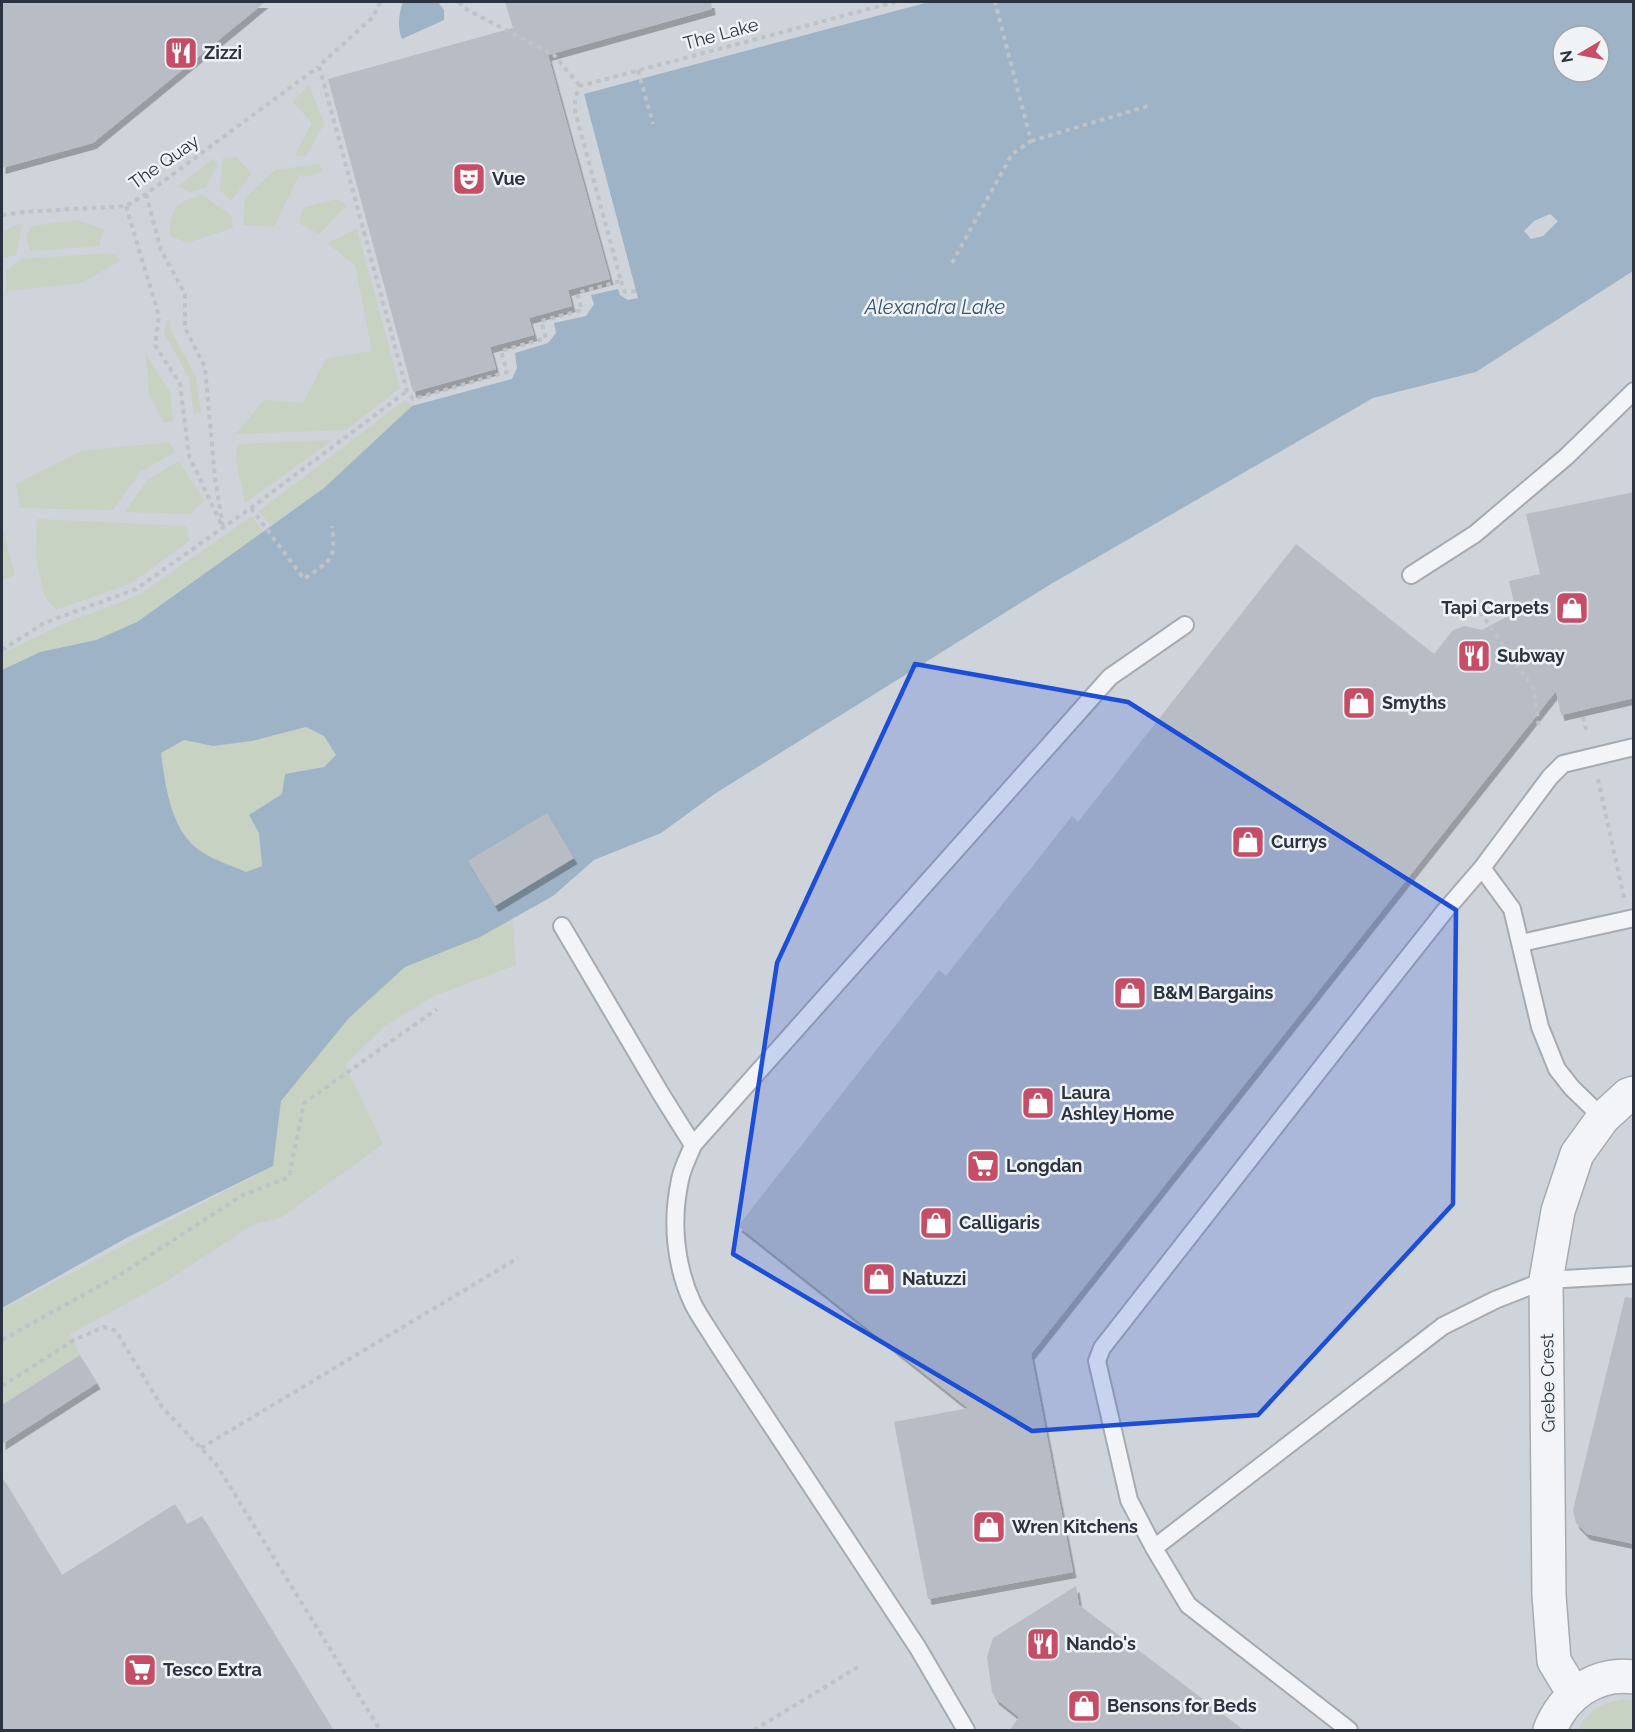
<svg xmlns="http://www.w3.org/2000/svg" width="1635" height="1732" font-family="Raleway,sans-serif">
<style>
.built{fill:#cfd3da;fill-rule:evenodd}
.green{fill:#c7d2c2}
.water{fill:#9eb4c6;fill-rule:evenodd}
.building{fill:#b8bdc5;filter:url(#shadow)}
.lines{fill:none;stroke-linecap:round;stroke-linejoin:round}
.lane-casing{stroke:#a6abb2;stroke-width:20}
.street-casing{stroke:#a6abb2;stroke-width:36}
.path{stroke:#bfc2c7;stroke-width:4;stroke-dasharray:4.5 4.5;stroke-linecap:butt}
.lane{stroke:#f3f4f7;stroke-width:16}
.street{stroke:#f3f4f7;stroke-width:33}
.marked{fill:#1d4ed8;fill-opacity:0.2;stroke:#1d4ed8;stroke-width:4.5;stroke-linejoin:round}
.labels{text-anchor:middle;stroke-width:5;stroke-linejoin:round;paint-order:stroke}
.street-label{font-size:18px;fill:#2a333f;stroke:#f0f3f6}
.poi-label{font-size:18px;font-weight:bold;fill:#2a333f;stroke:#f0f3f6;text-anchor:start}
.water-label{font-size:20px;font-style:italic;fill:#375470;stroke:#f0f3f6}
</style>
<defs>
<filter id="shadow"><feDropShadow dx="3.5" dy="6" stdDeviation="0" flood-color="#0004"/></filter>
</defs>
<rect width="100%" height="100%" fill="#e0e4e8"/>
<path class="built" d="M2 2H1633V1730H2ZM1563 36H1599V72H1563Z"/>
<path class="green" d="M309 85 324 124 306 156 295 155 312 123 293 102Z
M236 156 251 174 231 201 220 190 223 158Z
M214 158 217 166 206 187 190 192 178 186Z
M320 164 322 172 308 176 299 175 274 227 243 225 245 198 275 170Z
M202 195 231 215 233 228 187 243 169 235C172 206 175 203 202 195Z
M337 199 347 205 319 234 299 223 303 208Z
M76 220 104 229 99 246 30 251 26 235 33 226Z
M22 224 16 255 2 258V233L16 225Z
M357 229 400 388 346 430 236 434 264 400 303 403 326 359 372 351 355 265 327 243Z
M114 253 120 261 81 283 7 291 6 271 21 259Z
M167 320 171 321 170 329 196 377 201 413 194 414 189 378 164 333Z
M146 355 170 392 173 421 164 423 149 394Z
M405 400 412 406 324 488 271 526 259 511Z
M333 440 245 503 236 460 237 444Z
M169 442 175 452 140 472 113 510 20 508 16 484 82 451Z
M179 461 204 501 190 514 125 512 147 480Z
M252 516 263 532 137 622 96 640 40 652 2 670V654L63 624 139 595Z
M37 519 186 526 189 541 132 583 56 610 44 595 36 557Z
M2 527 15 575 2 580Z
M306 727 324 736 336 755 324 767 285 774 282 794 249 815 259 833 262 866 246 872C233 866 219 862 207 855 171 836 166 789 161 753L184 740 213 746 252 741Z
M512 919 516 965 434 996 385 1026 345 1065 383 1144 280 1218 254 1224 162 1284 70 1334 80 1355 2 1405V1310L273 1166 281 1101 349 1018 405 967 448 950Z
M1626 1699 1633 1700V1730H1578C1588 1710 1604 1702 1626 1699Z"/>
<path class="water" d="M403 2H438L444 10V20L402 39C397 28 399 12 403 2Z
M929 2H1633V271L1476 372 1373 398 1051 584 716 793 661 833 594 860 553 896 480 937 405 967 349 1018 281 1101 273 1166 128 1237 2 1308V670L40 652 96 640 137 622 324 488 412 406 512 379 517 368 515 353 548 343 556 333 554 323 586 316 594 304 591 295 618 289 620 295 628 300 638 298 584 94ZM1563 36H1599V72H1563ZM1550 214 1558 221 1543 236 1531 239 1524 231 1534 221ZM306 727 324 736 336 755 324 767 285 774 282 794 249 815 259 833 262 866 246 872C233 866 219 862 207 855 171 836 166 789 161 753L184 740 213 746 252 741Z"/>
<path class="building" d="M2 2H265L93 143 2 168Z
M505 2H711L712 9 548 55 610 279 568 290 572 306 529 318 534 335 490 347 496 369 413 392 328 79 513 28Z
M1634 492V698L1561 715 1556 691 1031 1354 1073 1572 928 1599 894 1422 968 1408 738 1226 939 970 946 976 1072 816 1078 822 1296 544 1434 654 1453 630 1465 626 1482 630 1516 612 1509 581 1540 574 1526 514Z
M547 813 574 858 495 906 468 861Z
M1625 1297 1634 1298V1544L1587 1534 1576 1523 1573 1510Z
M80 1355 97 1383 2 1444V1405Z
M2 1477 62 1575 175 1504 187 1524 202 1516 334 1731H2Z
M1076 1586 1079 1605 1245 1731H1009L1019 1717 996 1699 992 1692 987 1657 993 1638Z"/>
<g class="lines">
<defs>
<path id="lane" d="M1411 575 1475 534 1566 457 1634 391
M1482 868 1512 909 1540 1027 1557 1069 1572 1088 1603 1118
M562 926 661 1094 693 1145
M1521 943 1634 918
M1154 1548 1443 1326 1495 1300 1546 1280 1634 1275
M966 1730 918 1648 715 1340C708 1328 699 1316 693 1304 675 1266 671 1221 680 1180 682 1168 689 1156 693 1145L1110 677 1185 625
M1349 1730 1188 1605 1154 1548 1129 1500 1097 1361 1102 1348 1372 1003 1444 912 1482 868 1550 777 1563 764 1634 747"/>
<path id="street" d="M1574 1694 1554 1661 1549 1595 1546 1280 1558 1211 1577 1154 1603 1118 1628 1095 1634 1093
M1550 1730C1563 1696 1595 1672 1634 1677"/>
</defs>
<use href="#lane" class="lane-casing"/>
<use href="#street" class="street-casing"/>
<path class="path" d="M380 2 373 17 319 66 407 391 413 399 507 372 501 351 546 338 541 321 582 310 577 293 621 281 575 111V98L580 86 895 2
M459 2 464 8 554 55 580 86
M638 70 653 124
M1031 141 1148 106
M146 194 161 250 185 294V328L205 367 215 478 223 527
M126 206 159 316 155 345 180 384 189 456 221 524
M2 215 24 212 126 206 146 194 318 67
M952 263 1012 154 1031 141 995 2
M621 281 625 292 637 291
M251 508 304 579C331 560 336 561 332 526
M1480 612 1534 689 1539 728
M2 650 44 623 136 589 251 508 407 391
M1583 717 1587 734
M1598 779 1624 898
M2 1340 123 1273 241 1196 289 1177 304 1103 437 1009
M2 1386 74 1340 104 1327 116 1331 162 1407 216 1464 380 1730
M201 1448 518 1258
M754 1730 858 1667"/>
<use href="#lane" class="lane"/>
<use href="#street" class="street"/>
</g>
<path class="marked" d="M915 664 1128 702 1456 910 1453 1204 1258 1415 1032 1431 733 1254 777 963Z"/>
<defs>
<symbol id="restaurant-square" viewBox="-11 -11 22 22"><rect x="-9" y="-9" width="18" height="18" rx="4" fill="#c64d66" stroke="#f0f3f6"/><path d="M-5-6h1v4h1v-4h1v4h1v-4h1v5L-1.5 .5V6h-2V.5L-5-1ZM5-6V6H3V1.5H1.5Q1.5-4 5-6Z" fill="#fff"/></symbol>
<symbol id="theatre-square" viewBox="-11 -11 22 22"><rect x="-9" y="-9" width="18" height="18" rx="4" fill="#c64d66" stroke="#f0f3f6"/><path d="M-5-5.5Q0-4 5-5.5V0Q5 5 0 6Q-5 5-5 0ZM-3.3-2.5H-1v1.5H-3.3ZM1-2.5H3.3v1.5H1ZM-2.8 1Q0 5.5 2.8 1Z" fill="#fff"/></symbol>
<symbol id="shop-square" viewBox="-11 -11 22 22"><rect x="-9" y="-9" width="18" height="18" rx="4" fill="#c64d66" stroke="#f0f3f6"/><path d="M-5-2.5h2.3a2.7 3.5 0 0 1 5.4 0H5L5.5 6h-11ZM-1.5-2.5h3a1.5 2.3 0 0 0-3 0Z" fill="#fff"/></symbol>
<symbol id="supermarket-square" viewBox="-11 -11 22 22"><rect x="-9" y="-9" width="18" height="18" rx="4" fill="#c64d66" stroke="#f0f3f6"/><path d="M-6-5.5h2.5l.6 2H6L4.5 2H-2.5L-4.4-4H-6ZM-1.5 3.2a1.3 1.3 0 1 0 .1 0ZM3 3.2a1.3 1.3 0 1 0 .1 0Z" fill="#fff"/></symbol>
</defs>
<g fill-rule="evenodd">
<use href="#restaurant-square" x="162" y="34" width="38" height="38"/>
<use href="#theatre-square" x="450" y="160" width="38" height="38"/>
<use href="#shop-square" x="1553" y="589" width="38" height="38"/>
<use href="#restaurant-square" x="1455" y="637" width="38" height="38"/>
<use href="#shop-square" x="1340" y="684" width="38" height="38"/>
<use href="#shop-square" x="1229" y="823" width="38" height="38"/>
<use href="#shop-square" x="1111" y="974" width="38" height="38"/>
<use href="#shop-square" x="1019" y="1084" width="38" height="38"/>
<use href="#supermarket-square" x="964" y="1147" width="38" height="38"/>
<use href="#shop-square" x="917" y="1204" width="38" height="38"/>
<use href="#shop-square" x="860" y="1260" width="38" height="38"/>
<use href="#shop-square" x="970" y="1508" width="38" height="38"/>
<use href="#restaurant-square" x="1024" y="1625" width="38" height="38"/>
<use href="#supermarket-square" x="121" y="1651" width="38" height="38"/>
<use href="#shop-square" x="1065" y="1687" width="38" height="38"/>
</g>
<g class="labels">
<g class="street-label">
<text transform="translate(721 34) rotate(-15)" y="6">The Lake</text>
<text transform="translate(164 162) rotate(-35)" y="6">The Quay</text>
<text transform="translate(1548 1383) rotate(-91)" y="6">Grebe Crest</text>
</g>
<g class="poi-label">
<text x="204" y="59">Zizzi</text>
<text x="492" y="185">Vue</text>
<text x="1549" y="614" text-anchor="end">Tapi Carpets</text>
<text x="1497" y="662">Subway</text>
<text x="1382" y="709">Smyths</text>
<text x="1271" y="848">Currys</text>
<text x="1153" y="999">B&amp;M Bargains</text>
<text x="1061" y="1099">Laura<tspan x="1061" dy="21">Ashley Home</tspan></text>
<text x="1006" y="1172">Longdan</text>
<text x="959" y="1229">Calligaris</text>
<text x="902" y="1285">Natuzzi</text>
<text x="1012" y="1533">Wren Kitchens</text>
<text x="1066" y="1650">Nando's</text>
<text x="163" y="1676">Tesco Extra</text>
<text x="1107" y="1712">Bensons for Beds</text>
</g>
<g class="water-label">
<text x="935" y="314">Alexandra Lake</text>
</g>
</g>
<rect width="1635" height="1732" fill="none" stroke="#2a333f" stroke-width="6"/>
<g transform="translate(1581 54) rotate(260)"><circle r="28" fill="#f0f3f6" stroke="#a1a6ad" stroke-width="1.5"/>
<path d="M0-4.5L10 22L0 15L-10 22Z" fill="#c64d66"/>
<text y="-9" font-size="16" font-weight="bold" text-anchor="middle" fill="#2a333f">N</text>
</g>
</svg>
